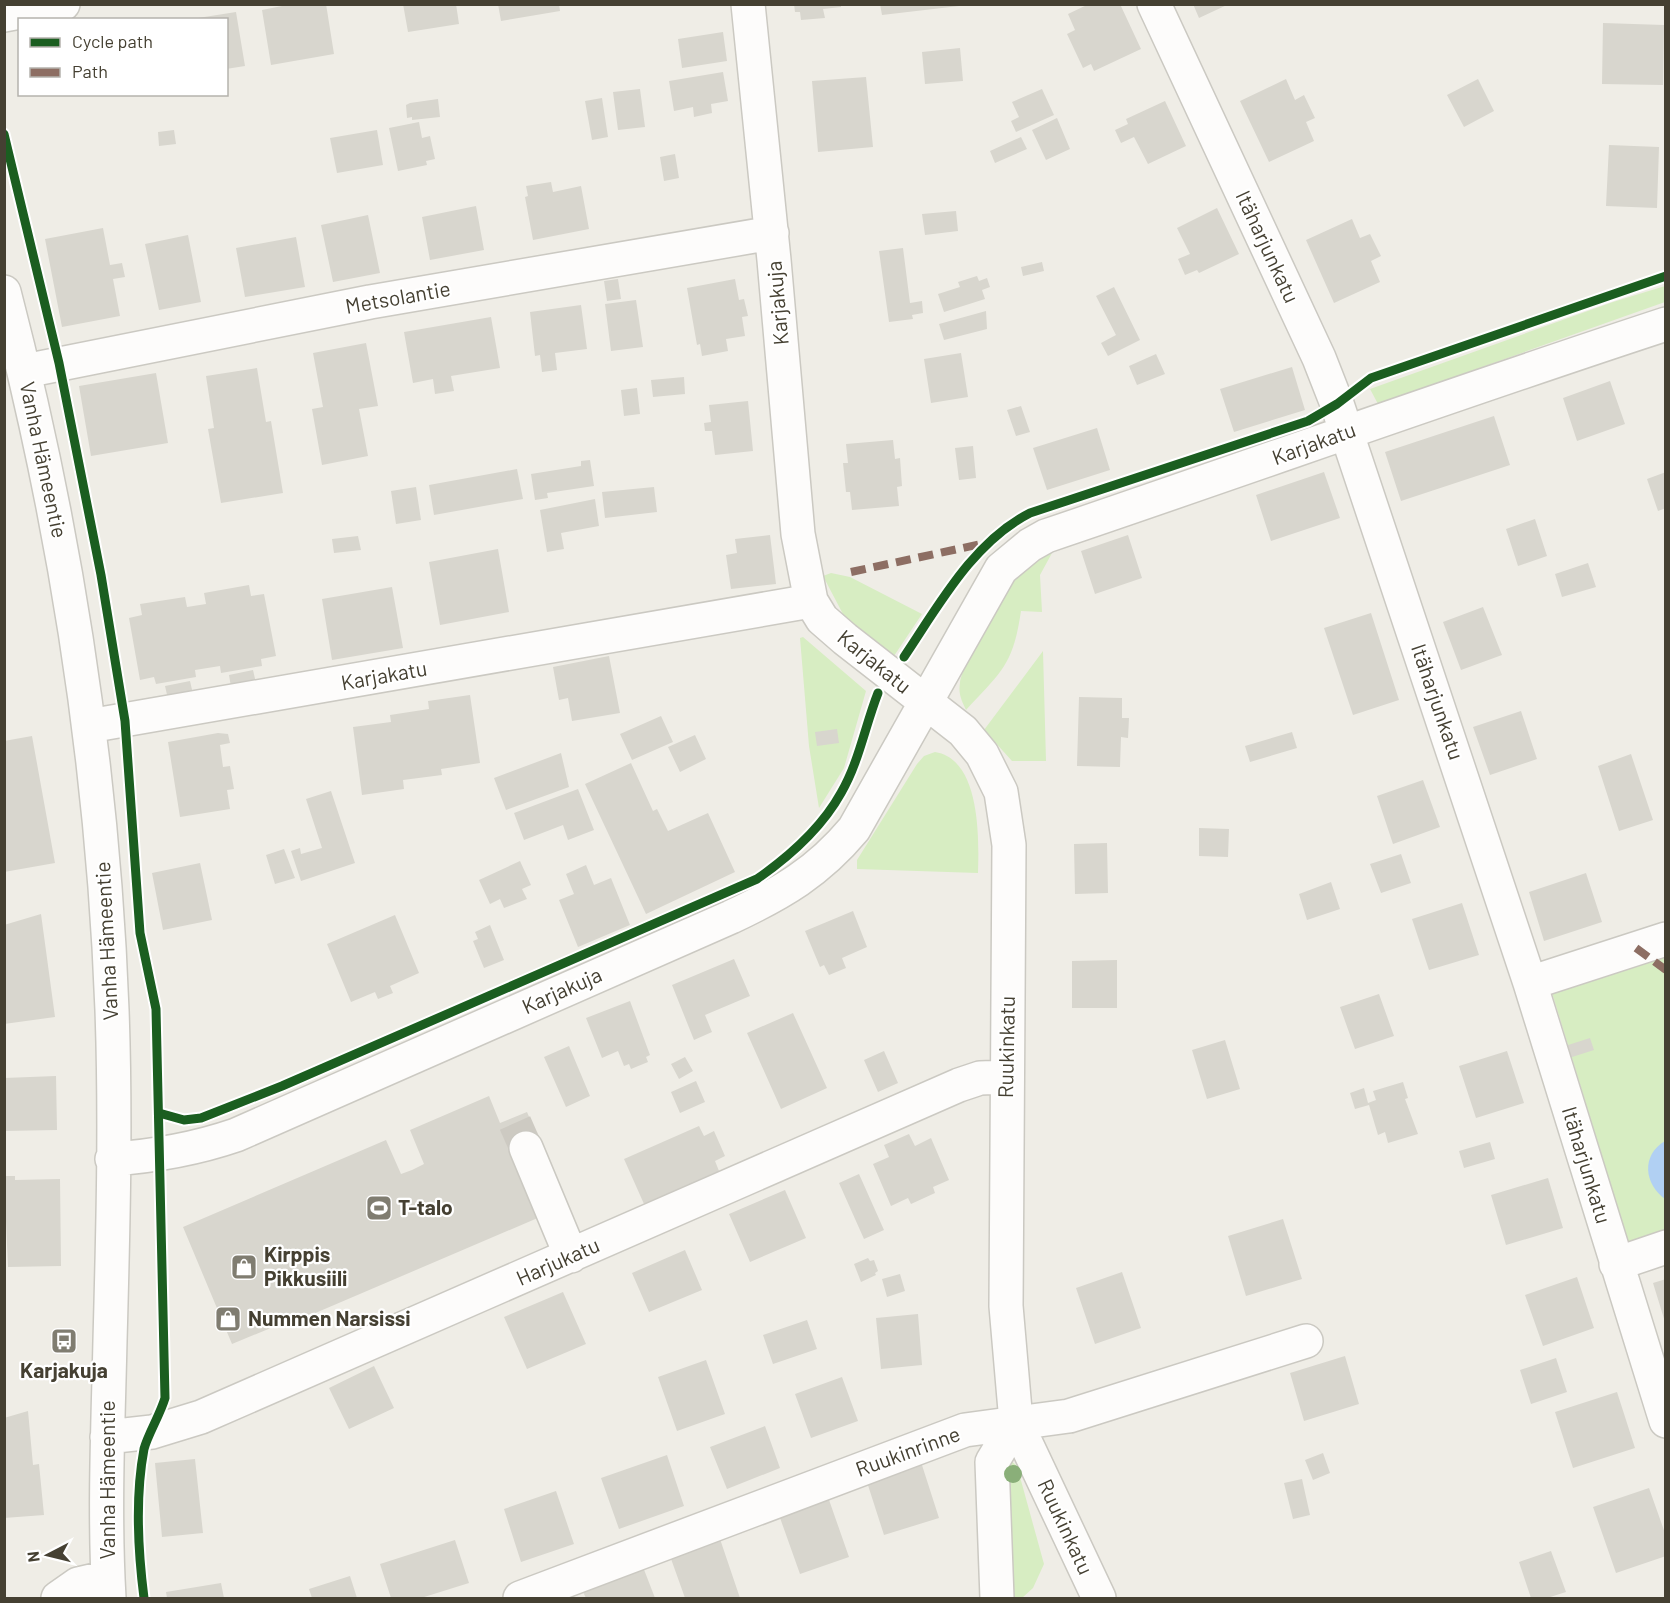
<svg xmlns="http://www.w3.org/2000/svg" width="1670" height="1603" font-family="Barlow,sans-serif">
<style>
.green{fill:#d7edc2}
.water{fill:#b1d0f3}
.building{fill:#d8d6ce}
.lines{fill:none;stroke-linecap:round;stroke-linejoin:round}
.minor-tunnel{stroke:#cdcac2;stroke-width:33;stroke-dasharray:33 16;stroke-linecap:butt}
.minor-casing{stroke:#cbc9c2;stroke-width:36}
.minor{stroke:#fdfcfb;stroke-width:33}
.quiet{stroke:#8d6e63;stroke-width:8;stroke-dasharray:15 8;stroke-linecap:butt}
.cycleway-casing{stroke:#fff;stroke-width:13}
.cycleway{stroke:#1b5e20;stroke-width:9}
.tree{fill:#8aaf79}
.labels{text-anchor:middle;stroke-width:4.5;stroke-linejoin:round;paint-order:stroke}
.street-label{font-size:21px;fill:#454032;stroke:#fff}
.poi-label{font-size:21px;font-weight:bold;fill:#454032;stroke:#fff;text-anchor:start}
</style>
<rect width="100%" height="100%" fill="#efede6"/>
<path class="green" d="M1665 286V302L1378 404 1370 389 1613 302Z
M1052 553 1040 575 1042 612 1021 611C1013 665 1002 671 966 710 962 701 958 694 960 683 963 662 1004 587 1019 572 1029 563 1040 558 1052 553Z
M831 573 850 577 922 614 894 656 844 616 823 576Z
M803 637 866 691 844 768 819 808 809 746 800 638Z
M1043 651 1046 761H1012L984 730Z
M935 752C981 759 979 840 978 873L857 869V860L917 764 924 756Z
M1665 955V1232L1629 1244 1552 993Z
M1010 1460 1017 1466 1044 1564 1033 1588 1022 1598H1015L1013 1593 1007 1461Z"/>
<path class="water" d="M1665 1141V1199C1644 1184 1641 1155 1665 1141Z"/>
<path class="building" d="M292 4H326L334 54 271 65 262 10Z
M403 4H456L459 24 408 32Z
M498 4H559L560 11 501 21Z
M794 4H841V7L823 9 825 18 801 20 800 12H795Z
M880 4H959V6L882 15Z
M1089 4H1120L1141 49 1094 71 1091 64 1083 68 1067 34 1075 30 1068 14Z
M1193 4H1229L1199 18Z
M236 12 245 66 226 69V20L198 18Z
M1603 23 1664 25 1663 85 1602 84Z
M723 32 727 61 682 68 678 39Z
M960 48 963 81 925 84 922 52Z
M723 72 728 101 711 104 712 113 694 117 693 107 674 111 669 81Z
M866 77 873 147 818 152 812 81Z
M1286 79 1295 100 1304 95 1315 118 1306 122 1314 141 1269 162 1240 101Z
M1478 79 1494 111 1464 127 1447 95Z
M640 89 645 127 618 130 613 92Z
M1042 89 1054 115 1016 132 1011 121 1019 117 1012 102Z
M602 98 608 137 592 140 585 101Z
M438 99 440 117 412 120V117L407 118 406 105 410 103Z
M1165 101 1186 146 1148 164 1134 137 1121 143 1115 130 1128 124 1126 119Z
M1057 118 1070 149 1046 160 1032 130Z
M419 122 422 138 430 136 435 159 426 161 427 165 398 171 389 128Z
M174 130 176 144 159 146 158 132Z
M377 130 383 165 337 173 330 138Z
M1021 137 1027 149 995 163 990 151Z
M1609 145 1659 147 1657 208 1606 206Z
M675 154 679 178 664 181 660 157Z
M551 182 553 192 581 186 589 229 533 240 525 197 528 196 526 186Z
M476 206 484 250 430 260 422 217Z
M1217 208 1239 254 1199 273 1197 270 1185 275 1178 259 1190 254 1177 228Z
M956 211 958 231 925 235 922 214Z
M368 215 380 273 333 282 321 225Z
M1352 219 1360 238 1370 234 1381 256 1371 261 1380 282 1334 303 1306 240Z
M103 228 110 265 122 263 125 277 113 279 120 316 62 327 45 239Z
M188 235 201 302 159 310 145 244Z
M296 237 305 287 245 297 236 248Z
M903 248 910 303 922 301 923 313 912 315 913 319 889 322 879 251Z
M1042 262 1044 271 1023 276 1021 267Z
M977 276 979 281 987 278 990 287 982 290 985 299 944 312 938 294 960 287 958 282Z
M618 279 621 299 607 301 604 281Z
M735 279 739 300 744 299 748 316 742 317 745 336 726 339 728 351 702 356 700 344 697 345 687 288Z
M1114 287 1140 340 1108 356 1101 343 1116 335 1096 296Z
M636 300 643 347 611 351 605 304Z
M581 305 587 349 555 353 557 370 542 372 540 355 535 356 530 312Z
M986 311 987 329 944 340 939 324Z
M491 317 500 368 451 376 454 391 435 394 433 379 413 383 404 332Z
M366 343 378 406 359 409 368 456 322 465 312 409 323 407 313 353Z
M961 353 968 397 931 403 924 359Z
M1156 354 1165 374 1137 385 1129 366Z
M1292 367 1305 410 1234 432 1220 389Z
M257 368 266 422 271 421 283 493 221 503 208 429 214 428 206 376Z
M156 373 168 443 91 456 79 386Z
M684 377 685 394 653 397 651 380Z
M1610 381 1625 424 1577 441 1563 398Z
M637 388 640 414 624 416 621 390Z
M748 401 753 451 715 455 712 431H705L704 423 711 422 709 405Z
M1021 406 1030 432 1016 436 1007 410Z
M1494 416 1510 465 1401 501 1385 452Z
M1097 428 1110 470 1047 490 1033 448Z
M893 440 895 459 900 458 902 486 897 487 899 506 852 510 850 492H846L843 463H848L846 444Z
M973 446 976 478 959 480 955 448Z
M590 460 594 486 547 493 548 498 535 500 531 474 581 466V461Z
M517 469 523 499 434 515 429 485Z
M1324 472 1340 518 1271 541 1256 495Z
M1666 472V508L1658 511 1647 479Z
M416 487 421 520 396 524 391 491Z
M654 487 657 512 605 518 602 492Z
M595 499 599 526 561 533 564 549 547 552 540 510Z
M1535 519 1547 556 1518 566 1506 529Z
M770 535 776 584 731 589 726 555 737 553 735 539Z
M1128 535 1142 578 1095 594 1081 551Z
M358 536 361 550 334 553 332 539Z
M498 549 509 612 440 625 429 562Z
M1588 563 1596 587 1562 597 1555 574Z
M249 585 251 596 264 594 276 656 261 659 262 666 221 673 220 666 195 670 196 677 156 684 154 677 140 680 129 618 142 615 140 604 185 597 187 607 206 604 204 593Z
M392 587 403 648 332 660 322 599Z
M1483 607 1502 655 1461 670 1443 622Z
M1371 613 1399 700 1353 715 1324 628Z
M609 656 620 713 572 721 568 698 559 700 553 667Z
M253 670 256 683 231 687 229 675Z
M190 681 193 694 168 699 165 686Z
M470 695 480 763 441 769 442 775 403 780 404 789 362 795 353 727 391 722 390 715 429 709 428 701Z
M1079 697 1122 698V718H1129L1128 738 1121 737 1120 767 1077 766Z
M1521 711 1537 759 1490 775 1473 727Z
M661 716 673 742 632 760 620 734Z
M837 729 839 743 817 746 815 732Z
M1292 732 1297 748 1250 762 1245 746Z
M218 733 228 734 230 743 220 745 223 767 230 766 234 789 227 790 230 809 180 817 168 742Z
M695 735 706 759 680 772 668 747Z
M32 736 55 863 4 872V741Z
M561 753 569 787 506 810 494 778Z
M1631 754 1653 820 1619 831 1598 766Z
M631 763 653 811 657 809 668 831 708 813 735 872 646 914 585 784Z
M1423 780 1440 827 1393 844 1377 796Z
M578 789 594 830 568 840 563 825 524 840 514 813Z
M331 791 355 863 301 881 291 851 300 848 301 854 322 848 306 799Z
M1199 828 1229 829 1228 857 1199 856Z
M1107 843 1108 893 1075 894 1074 844Z
M284 849 295 878 275 884 266 855Z
M1401 854 1411 883 1381 893 1370 864Z
M520 861 531 885 522 889 527 899 504 908 500 899 490 904 479 880Z
M200 863 212 920 163 930 152 873Z
M586 865 594 885 611 878 630 925 578 947 559 900 574 894 566 874Z
M1586 873 1602 922 1544 941 1529 892Z
M1331 882 1340 909 1307 920 1299 894Z
M1462 903 1479 955 1429 970 1412 919Z
M853 911 867 947 842 958 846 968 829 975 824 965 820 967 805 931Z
M41 914 55 1017 4 1024V925Z
M395 915 419 973 390 986 393 993 378 999 375 992 351 1002 327 944Z
M490 925 504 960 484 968 473 941 478 939 475 932Z
M734 959 750 996 705 1015 712 1032 694 1040 672 985Z
M1117 960V1008H1072V961Z
M1379 994 1394 1036 1355 1049 1340 1007Z
M630 1001 650 1055 646 1057 648 1062 631 1069 629 1064 624 1066 618 1051 602 1058 586 1018Z
M793 1013 827 1088 781 1109 747 1033Z
M1590 1038 1594 1050 1569 1058 1565 1046Z
M1225 1040 1240 1089 1207 1099 1192 1050Z
M569 1046 590 1096 566 1107 544 1057Z
M884 1051 898 1083 878 1092 864 1060Z
M1507 1051 1524 1103 1476 1118 1459 1066Z
M685 1057 693 1071 679 1079 671 1064Z
M56 1076 57 1130 4 1131V1078Z
M696 1081 705 1102 680 1113 671 1092Z
M1403 1082 1408 1098 1405 1099 1418 1134 1388 1143 1385 1132 1378 1135 1369 1105 1355 1109 1350 1093 1364 1088 1368 1103 1376 1100 1373 1091Z
M489 1096 500 1123 527 1112 540 1142V1217L292 1323 290 1320 232 1344 183 1227 386 1140 401 1174 412 1170 424 1164 410 1130Z
M699 1126 704 1136 714 1131 725 1156 715 1161 719 1171 644 1204 624 1159Z
M909 1134 915 1146 931 1138 949 1180 933 1187 935 1193 911 1204 908 1198 891 1206 873 1164 889 1157 884 1145Z
M1490 1142 1495 1159 1464 1168 1459 1151Z
M859 1174 884 1230 864 1239 839 1183Z
M4 1176H15V1180L60 1179 61 1266 8 1267Z
M1548 1178 1563 1228 1506 1245 1491 1195Z
M785 1190 806 1238 750 1262 729 1214Z
M1283 1219 1302 1279 1246 1296 1228 1236Z
M685 1250 702 1290 649 1312 632 1273Z
M868 1258 870 1261 874 1260 878 1271 875 1273 876 1275 861 1282 854 1264Z
M1122 1272 1141 1328 1095 1344 1076 1288Z
M900 1274 905 1291 887 1297 882 1279Z
M1577 1277 1594 1328 1543 1346 1525 1295Z
M1666 1279V1322H1665L1653 1283Z
M563 1292 586 1344 527 1369 504 1317Z
M918 1314 922 1365 881 1369 876 1318Z
M807 1320 817 1349 773 1364 763 1335Z
M1345 1356 1359 1404 1304 1421 1290 1373Z
M1556 1358 1567 1392 1531 1404 1520 1370Z
M706 1360 725 1414 677 1431 658 1377Z
M374 1366 394 1408 349 1429 329 1388Z
M842 1377 858 1421 811 1438 795 1394Z
M1617 1392 1635 1448 1573 1468 1555 1412Z
M28 1411 33 1465 39 1464 44 1515 4 1518V1418Z
M765 1426 780 1468 727 1489 710 1447Z
M1323 1453 1330 1473 1313 1480 1305 1460Z
M667 1455 684 1506 619 1529 601 1478Z
M195 1459 203 1533 162 1537 155 1463Z
M921 1462 939 1518 884 1535 866 1479Z
M1302 1479 1310 1515 1293 1519 1284 1483Z
M1649 1488 1666 1536V1556L1616 1573 1593 1507Z
M556 1491 574 1544 521 1562 504 1509Z
M828 1497 849 1557 800 1574 779 1515Z
M720 1539 740 1598H685L670 1556Z
M455 1540 469 1583 421 1598H391L380 1564Z
M1551 1551 1566 1592 1547 1598H1531L1519 1562Z
M643 1567 655 1598H586L582 1590Z
M350 1576 357 1598H312L309 1589Z
M221 1583 224 1598H167L166 1592Z"/>
<g class="lines">
<path class="minor-tunnel" d="M515 1123 526 1148"/>
<defs>
<path id="minor" d="M748 4 774 260 798 534 811 601 822 619 845 639 963 731 982 754 1001 792 1009 845 1006 1306 1016 1422 1099 1598
M1154 4 1319 358 1337 404 1530 983 1666 1421
M4 15 63 4
M4 292C65 526 103 768 112 1010 116 1120 113 1231 110 1341 108 1427 104 1513 109 1598
M25 371 370 302 772 233
M89 726 811 601
M1530 983 1666 939
M526 1148 571 1256
M112 1159C156 1156 195 1149 236 1135L731 917C782 893 818 872 854 829L1001 569 1030 545 1046 536C1253 466 1458 392 1666 324
M1616 1264 1666 1247
M107 1437 152 1432 201 1417 959 1085 980 1078 1006 1077
M58 1598 78 1584 108 1577
M520 1598 965 1430 1069 1416 1306 1341
M997 1598 992 1462 1016 1422"/>
</defs>
<use href="#minor" class="minor-casing"/>
<use href="#minor" class="minor"/>
<path class="quiet" d="M851 572 986 543
M1636 948 1666 970"/>
<defs>
<path id="cycleway" d="M4 134 59 363 101 575 125 721 140 933 156 1009 165 1398C160 1415 148 1434 144 1449 135 1497 138 1551 144 1598
M904 657C939 605 973 542 1030 513L1308 421 1337 404 1371 378 1666 276
M159 1113 184 1120 201 1118 282 1086 757 879C790 856 821 829 841 793 859 762 865 726 878 693"/>
</defs>
<use href="#cycleway" class="cycleway-casing"/>
<use href="#cycleway" class="cycleway"/>
</g>
<circle class="tree" cx="1013" cy="1474" r="9"/>
<defs>
<symbol id="stadium-square" viewBox="-11 -11 22 22"><rect x="-9" y="-9" width="18" height="18" rx="4" fill="#807d71" stroke="#fff"/><path d="M0-5a6.5 5 0 1 0 0 10a6.5 5 0 1 0 0-10ZM-3.5-1.8h7v3.6h-7Z" fill="#fff"/></symbol>
<symbol id="shop-square" viewBox="-11 -11 22 22"><rect x="-9" y="-9" width="18" height="18" rx="4" fill="#807d71" stroke="#fff"/><path d="M-5-2.5h2.3a2.7 3.5 0 0 1 5.4 0H5L5.5 6h-11ZM-1.5-2.5h3a1.5 2.3 0 0 0-3 0Z" fill="#fff"/></symbol>
<symbol id="bus-square" viewBox="-11 -11 22 22"><rect x="-9" y="-9" width="18" height="18" rx="4" fill="#807d71" stroke="#fff"/><path d="M-5-6H5V4H4V6H2V4H-2V6H-4V4H-5ZM-3.5-4V0h7V-4ZM-3.5 1.2v1.5H-2V1.2ZM2 1.2v1.5H3.5V1.2Z" fill="#fff"/></symbol>
</defs>
<g fill-rule="evenodd">
<use href="#stadium-square" x="364" y="1193" width="30" height="30"/>
<use href="#shop-square" x="229" y="1252" width="30" height="30"/>
<use href="#shop-square" x="213" y="1304" width="30" height="30"/>
<use href="#bus-square" x="49" y="1326" width="30" height="30"/>
</g>
<g class="labels">
<g class="street-label">
<text transform="translate(1267 247) rotate(65)" y="7">Itäharjunkatu</text>
<text transform="translate(398 298) rotate(-10)" y="7">Metsolantie</text>
<text transform="translate(778 303) rotate(-95)" y="7">Karjakuja</text>
<text transform="translate(1314 444) rotate(-20)" y="7">Karjakatu</text>
<text transform="translate(43 460) rotate(78)" y="7">Vanha Hämeentie</text>
<text transform="translate(874 662) rotate(39)" y="7">Karjakatu</text>
<text transform="translate(384 676) rotate(-10)" y="7">Karjakatu</text>
<text transform="translate(1437 702) rotate(71)" y="7">Itäharjunkatu</text>
<text transform="translate(107 941) rotate(-93)" y="7">Vanha Hämeentie</text>
<text transform="translate(562 991) rotate(-24)" y="7">Karjakuja</text>
<text transform="translate(1007 1047) rotate(-89)" y="7">Ruukinkatu</text>
<text transform="translate(1586 1165) rotate(73)" y="7">Itäharjunkatu</text>
<text transform="translate(558 1262) rotate(-24)" y="7">Harjukatu</text>
<text transform="translate(908 1452) rotate(-20)" y="7">Ruukinrinne</text>
<text transform="translate(108 1480) rotate(-90)" y="7">Vanha Hämeentie</text>
<text transform="translate(1065 1527) rotate(65)" y="7">Ruukinkatu</text>
</g>
<g class="poi-label">
<text x="398" y="1215">T-talo</text>
<text x="264" y="1262">Kirppis<tspan x="264" dy="24">Pikkusiili</tspan></text>
<text x="248" y="1326">Nummen Narsissi</text>
<text x="64" y="1378" text-anchor="middle">Karjakuja</text>
</g>
</g>
<rect width="1670" height="1603" fill="none" stroke="#454032" stroke-width="12"/>
<rect x="18" y="18" width="210" height="78" fill="#ffffff" stroke="#b5b3ad" stroke-width="1.5"/>
<rect x="30" y="38" width="30" height="9" fill="#1b5e20" stroke="#b5b3ad" stroke-width="1.5"/>
<text x="72" y="48" font-size="18" fill="#454032">Cycle path</text>
<rect x="30" y="68" width="30" height="9" fill="#8d6e63" stroke="#b5b3ad" stroke-width="1.5"/>
<text x="72" y="78" font-size="18" fill="#454032">Path</text>
<g transform="translate(48 1555) rotate(263)" stroke="#ffffff" stroke-width="4.5" paint-order="stroke">
<path d="M0-4.5L10 22L0 15L-10 22Z" fill="#454032"/>
<text y="-9" font-size="16" font-weight="bold" text-anchor="middle" fill="#454032">N</text>
</g>
</svg>
